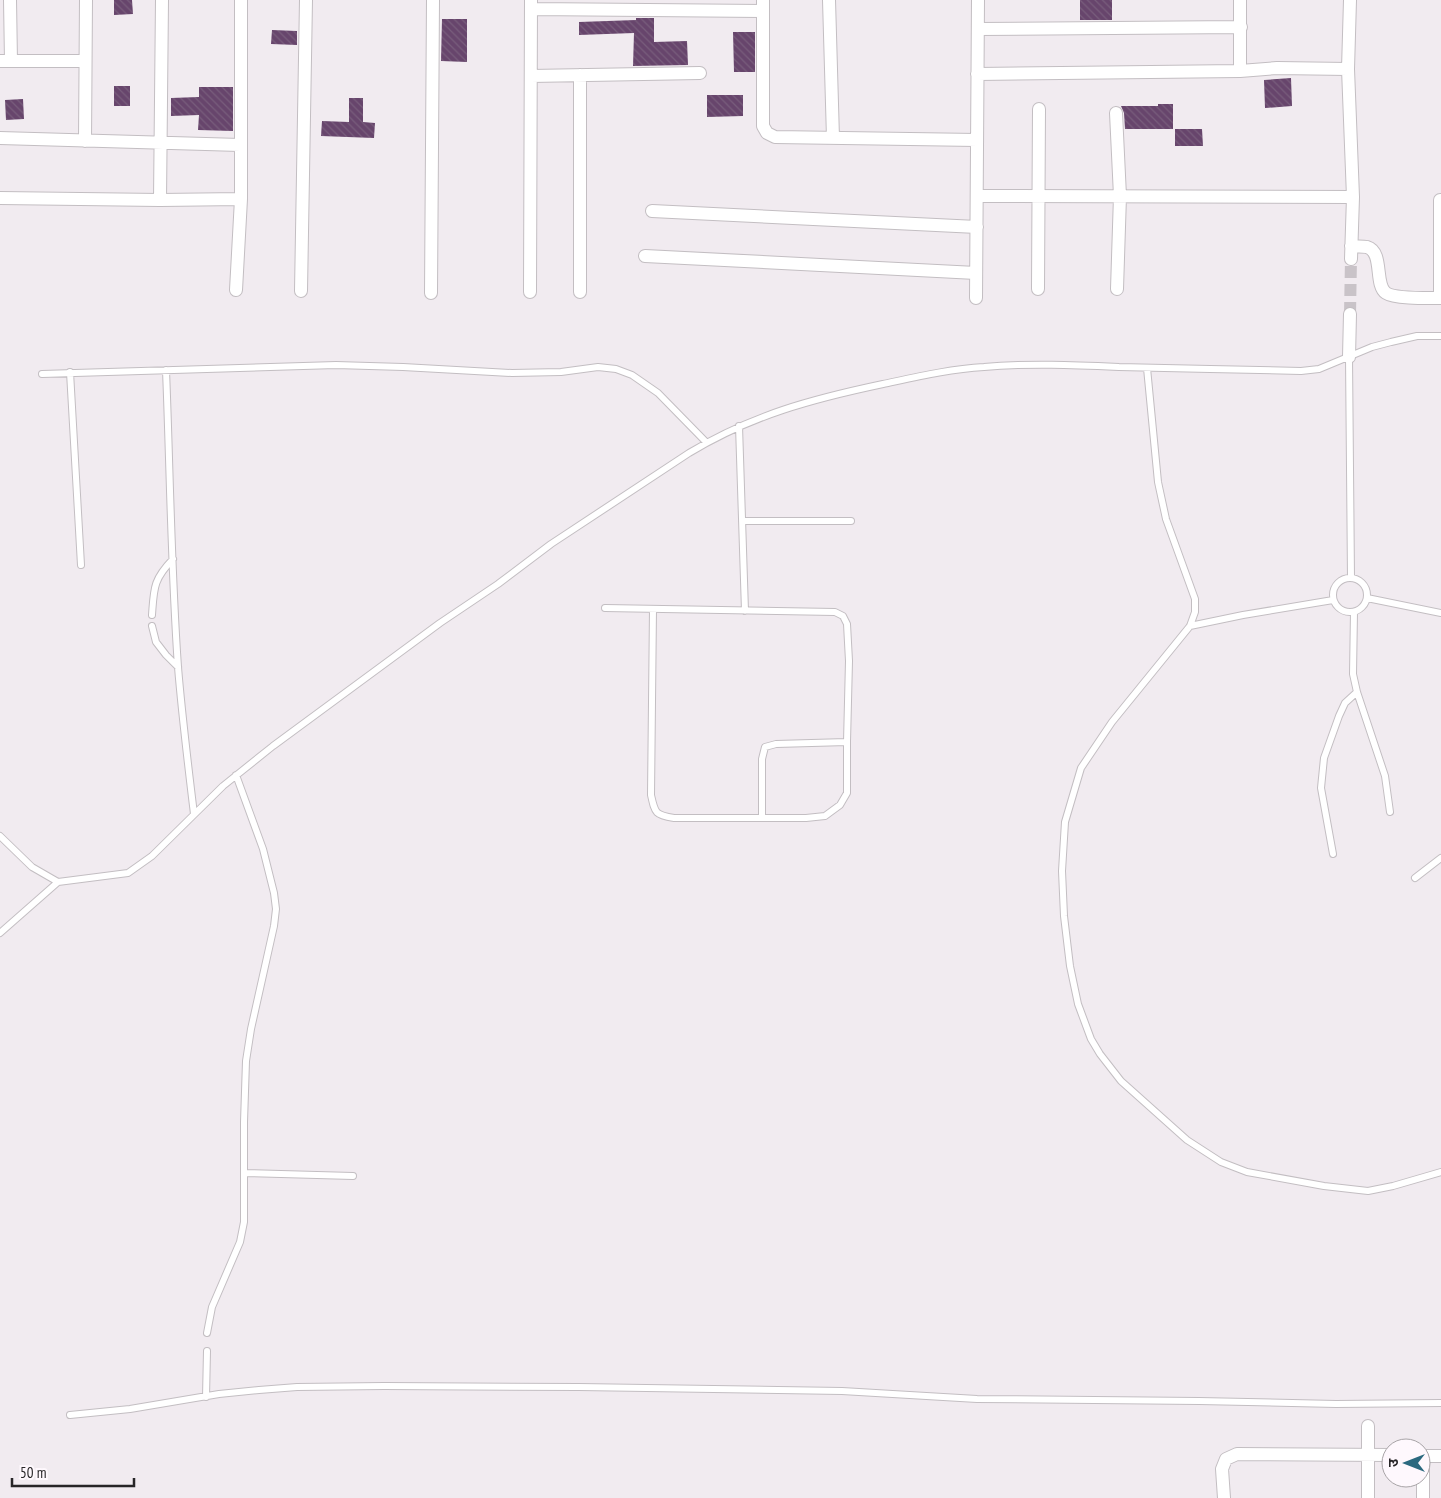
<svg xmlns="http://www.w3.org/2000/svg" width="1441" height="1498" font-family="'PT Sans Narrow','Noto Sans Devanagari',sans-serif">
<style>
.building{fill:url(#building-back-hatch)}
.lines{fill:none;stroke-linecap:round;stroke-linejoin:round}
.minor-tunnel{stroke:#c9c3c8;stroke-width:12;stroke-dasharray:12 6;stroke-linecap:butt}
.service-casing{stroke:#c3bec2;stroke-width:8}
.minor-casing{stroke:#c3bec2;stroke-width:14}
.service{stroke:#fff;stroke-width:6}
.minor{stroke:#fff;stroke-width:12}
</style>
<defs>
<pattern id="building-back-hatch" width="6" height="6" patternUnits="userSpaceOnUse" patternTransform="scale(1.25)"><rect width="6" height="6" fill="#67456c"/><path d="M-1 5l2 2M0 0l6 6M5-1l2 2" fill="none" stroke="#785d7c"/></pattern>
</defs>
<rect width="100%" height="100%" fill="#f1ebf0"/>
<path class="building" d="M114 0H132L133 14 114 15Z
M1080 0H1112V20H1080Z
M636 18H654V42L687 41 688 65 633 66 634 33 579 35V22L636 20Z
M442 19H467V62L441 61Z
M272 30 297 31V45L271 44Z
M733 32H755V72H734Z
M1291 78 1292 106 1265 108 1264 80Z
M114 86H130V106H114Z
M199 87H233V131L198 130 199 115 171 116V98L199 97Z
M707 95H743V116L707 117Z
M349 98H363V122L375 123 374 138 321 136 322 121 349 122Z
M23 99 24 119 6 120 5 100Z
M1158 104H1173V129H1125L1124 113 1121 106H1158Z
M1175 129H1202L1203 146H1175Z"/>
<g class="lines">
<path class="minor-tunnel" d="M1350 314 1351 259"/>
<defs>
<path id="service" d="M1349 357 1351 578
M1147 368 1158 482 1166 519 1195 599V612L1190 626 1112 722 1081 768 1065 822 1062 871 1064 916 1070 966 1078 1004 1091 1039 1100 1054 1121 1081 1187 1140 1221 1162 1247 1172 1324 1186 1368 1191 1393 1186 1441 1172
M166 370C170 469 171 568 178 667 182 716 188 765 194 814
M70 372 81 565
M42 374 336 365 403 367 512 373 561 372 598 367 616 369 632 375 658 393 706 442
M739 426 745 611
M742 521H851
M1333 595a17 17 0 1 1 34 0a17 17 0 1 1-34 0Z
M1367 598 1441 613
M605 608 835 612 843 616 847 624 849 661 847 742V793L840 805 825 816 806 818H674C655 815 655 813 651 795L653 609
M1354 612 1353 674 1357 692 1385 776 1390 812
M152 615C154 588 153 580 173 559
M152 626 156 642 166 655 178 667
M1190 626 1243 615 1333 600
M762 818V759L765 747 776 744 847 742
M0 836 32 867 58 882
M1333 854 1321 788 1324 758 1339 716 1345 703 1357 692
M1415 878 1441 858
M0 933 58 882 128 873 152 856 223 786 273 746 440 623 498 584 551 544 689 453C752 415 812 399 883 384 916 377 950 369 984 367 1029 363 1074 365 1119 367 1180 368 1240 370 1301 371L1319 369 1372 347 1391 342 1417 336H1441
M245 1173 353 1176
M207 1333 212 1307 240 1242 244 1222V1122L246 1061 251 1029 274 926 276 909 274 893 263 849 236 775
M206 1397 207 1351
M70 1415 130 1409 219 1394 259 1390 297 1387 384 1386 579 1387 842 1391 977 1399 1199 1401 1336 1404 1441 1403"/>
<path id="minor" d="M10 0 11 61
M763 0V126L767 133 775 137 977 140
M829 0 833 138
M1350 0 1348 69 1353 197 1351 259
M531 9 763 11
M978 29 1241 27
M0 61H85
M1240 71V0
M977 74 1240 71 1277 68 1348 69
M580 75V292
M531 76 700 73
M1116 113 1120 196 1117 289
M0 138 240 145
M85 141 86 0
M977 196 1353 197
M0 198 160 200 241 199
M160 200 162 0
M652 211 977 227
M1351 246C1356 247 1362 246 1367 247 1384 252 1374 285 1386 293 1395 299 1429 298 1441 298
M645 256 976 273
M1038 289 1039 109
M236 290 241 199V0
M301 291 306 0
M530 292 531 0
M431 293 433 0
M976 298 978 0
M1440 298V200
M1349 357 1350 314
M1368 1426V1498
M1421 1456H1441
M1423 1456V1498
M1224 1498 1222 1469 1226 1459 1237 1454 1391 1455"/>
</defs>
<use href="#service" class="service-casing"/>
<use href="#minor" class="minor-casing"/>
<use href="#service" class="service"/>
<use href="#minor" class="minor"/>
</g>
<g transform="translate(1406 1463) rotate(270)"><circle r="24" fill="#fef8fd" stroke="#a8a4a7"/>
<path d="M0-4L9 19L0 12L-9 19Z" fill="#2b697f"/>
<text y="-8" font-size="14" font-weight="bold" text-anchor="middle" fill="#272527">उ</text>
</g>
<path d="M12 1478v8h122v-8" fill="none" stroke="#272527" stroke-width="2.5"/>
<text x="20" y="1478" font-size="15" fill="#272527" stroke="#fef8fd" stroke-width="4" paint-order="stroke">50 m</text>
</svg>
